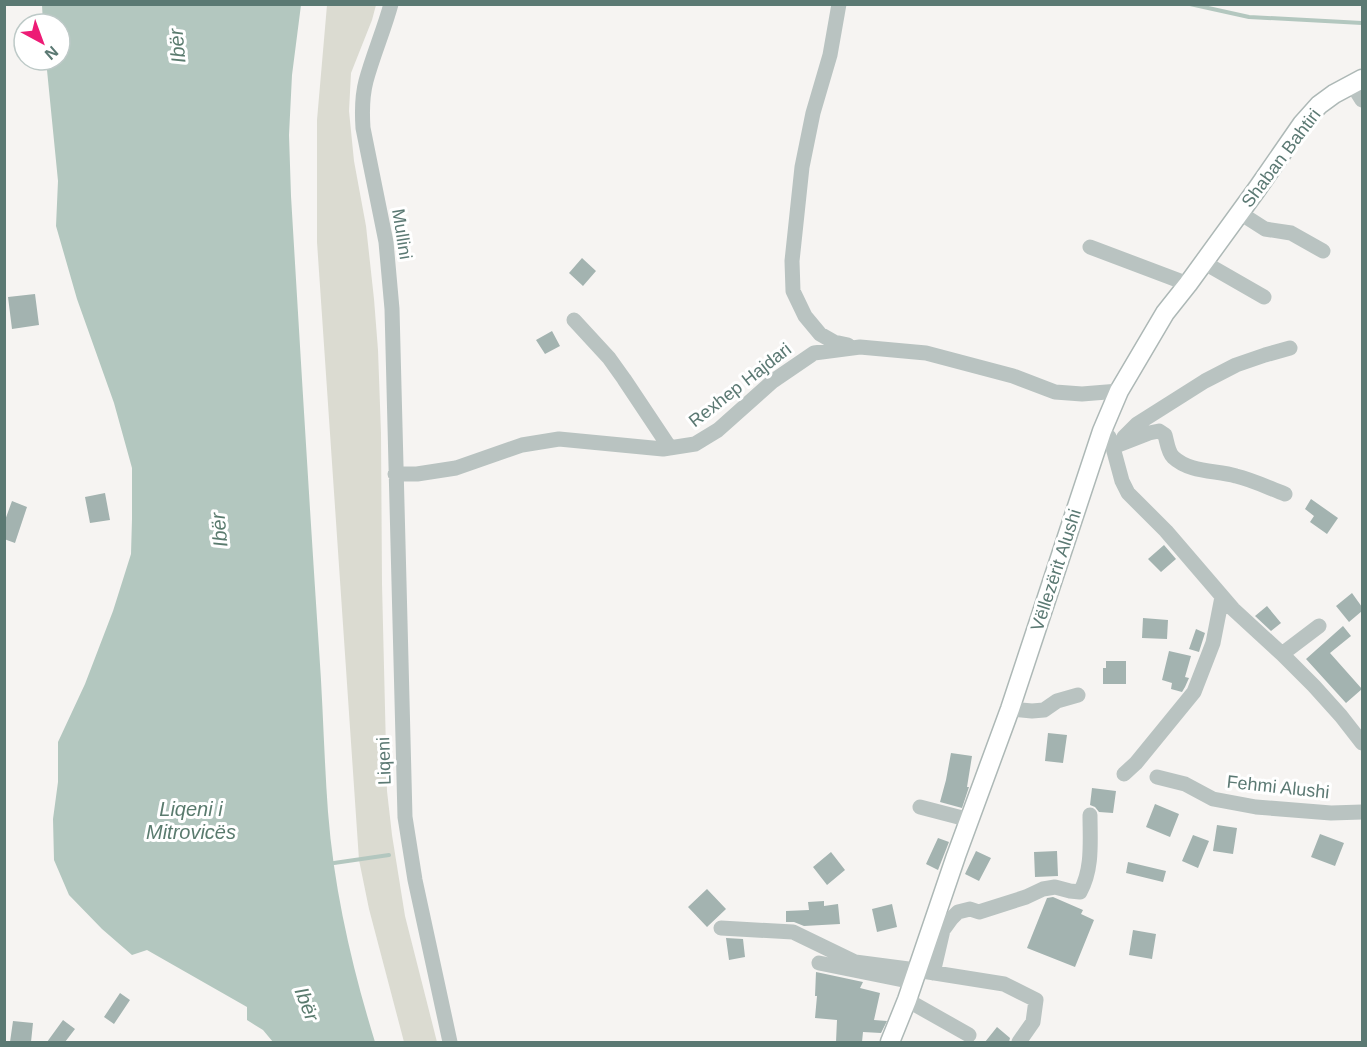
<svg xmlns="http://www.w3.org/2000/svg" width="1367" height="1047" font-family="Helvetica,sans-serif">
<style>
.green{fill:#dbdbd1}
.water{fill:#b3c7bf}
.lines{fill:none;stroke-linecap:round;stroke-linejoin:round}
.stream{stroke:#b3c7bf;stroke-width:4}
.building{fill:#a3b3b0}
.major-casing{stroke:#adb8b6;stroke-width:21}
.minor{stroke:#b9c3c1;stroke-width:15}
.major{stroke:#fff;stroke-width:18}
.labels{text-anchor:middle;stroke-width:6;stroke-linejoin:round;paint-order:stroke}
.street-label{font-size:18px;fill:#5b7973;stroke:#fff}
.water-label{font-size:20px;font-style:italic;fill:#5a7b6e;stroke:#fff}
</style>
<rect width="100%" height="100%" fill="#f6f4f2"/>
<path class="green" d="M327 5H376L372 20 351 73 349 111 354 161 366 226 374 299 378 350 381 433 382 584 387 791 392 835 405 916 437 1042H404L369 909 359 860 317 242V120Z"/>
<path class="water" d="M42 5H301L292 75 289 135 291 196C300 347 309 498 319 649 323 703 324 758 328 812 334 890 352 967 375 1042H273L263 1030 247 1020V1007L147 950 132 955 102 929 69 895 54 860 53 819 58 782V742L85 684 113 611 131 554 132 519V468L114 403 77 299 56 226 58 181 46 60H60V24H43Z"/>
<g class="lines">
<path class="stream" d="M1190 4 1249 17 1362 23
M334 863 389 855"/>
</g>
<path class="building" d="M582 258 596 271 583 286 569 273Z
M35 294 39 325 12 329 8 297Z
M552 331 560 346 545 354 536 340Z
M105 493 110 520 90 523 85 497Z
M1311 499 1338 518 1327 534 1310 522 1314 516 1305 509Z
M12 501 27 507 15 543 4 539V523Z
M1164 545 1176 559 1161 572 1148 559Z
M1352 593 1362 607V611L1349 622 1336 606Z
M1267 606 1281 623 1271 631 1255 616Z
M1143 618 1168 620 1167 639 1142 638Z
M1343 626 1351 636 1330 653 1362 689 1346 703 1306 659Z
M1196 629 1205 633 1199 652 1189 649Z
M1169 651 1191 656 1185 677 1189 678 1185 687 1182 692 1171 689 1172 683 1162 680Z
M1106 661H1126V684H1103V668H1106Z
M1048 733 1067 735 1063 763 1045 761Z
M951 753 972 756 967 787H969L962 808 940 802 946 780Z
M1092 788 1116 791 1113 813 1099 812 1095 807 1090 805Z
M1155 804 1179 814 1170 837 1146 827Z
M1217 825 1237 828 1233 854 1213 851Z
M1320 834 1344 843 1335 866 1311 857Z
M1193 835 1209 841 1198 868 1182 861Z
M938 838 949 842 938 870 926 864Z
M976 851 991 858 979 881 965 874Z
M1057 851 1058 876 1035 877 1034 852Z
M831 852 845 870 827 885 813 867Z
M1128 862 1166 871 1163 882 1126 873Z
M707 889 726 909 707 927 688 907Z
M1053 897 1083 910 1081 914 1094 920 1075 967 1027 948 1047 898Z
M824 901V906L838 904 840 924 804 926 794 922H786V911L809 910 808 902Z
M892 904 897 927 877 932 872 909Z
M1133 930 1156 934 1152 959 1129 955Z
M726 938 743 939 745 957 729 960Z
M816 972 863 982 860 988 880 993 874 1020 887 1021 881 1033 863 1032 862 1042H836L837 1020 815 1018 817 996H815Z
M120 993 130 1000 114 1024 104 1017Z
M63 1020 75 1029 65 1042H47Z
M13 1021 33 1023 31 1042H10Z
M997 1027 1010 1038 1009 1042H985Z"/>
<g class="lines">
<defs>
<path id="major" d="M890 1042 907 1000 956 856 1010 709 1102 431 1119 391 1165 313 1188 284 1257 189 1302 124 1319 105 1334 94 1362 79"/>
</defs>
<use href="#major" class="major-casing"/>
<path class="minor" d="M391 4C384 30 373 55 366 81 362 96 362 113 363 128L386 242 392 309 405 817 415 880 450 1042
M839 4 830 55 813 113 802 167 792 261 793 291 805 316 820 334 834 342 848 345
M1352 84 1362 100
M1240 213 1265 229 1291 233 1323 251
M1090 247 1188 284
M1203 262 1264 297
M574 320 609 358 624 379 670 448
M1102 431 1109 437 1112 444 1122 481 1128 493 1166 531 1233 609 1282 654 1314 686 1341 716 1362 743
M1123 442 1124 437 1137 424 1205 381 1236 365 1265 355 1290 348
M1113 447 1149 433 1159 431 1165 435C1167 442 1168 452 1173 457 1190 473 1216 470 1236 476 1253 480 1269 488 1285 494
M395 474H417L456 468 522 445 559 439 663 449 695 444 718 430 773 381 814 353 860 347 926 353 1013 376 1055 392 1082 394 1119 391
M1282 654 1319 626
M1010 709 1032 711 1044 710 1057 701 1078 695
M1124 774 1136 763 1194 692 1213 643 1222 597
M1157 777 1185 784 1213 799 1256 807 1331 813 1362 812
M920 807 970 820
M721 928 793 932 855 962 916 970 1004 984 1036 1000 1033 1022 1019 1042
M819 963 913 982
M933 973 943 930 951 919 958 912 970 909 979 912 1026 897 1043 889 1055 887 1070 891 1080 892C1093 869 1090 841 1090 815
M907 1000 969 1035"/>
<use href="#major" class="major"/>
</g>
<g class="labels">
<g class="street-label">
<text transform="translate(1281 158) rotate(-53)" y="6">Shaban Bahtiri</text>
<text transform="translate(402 234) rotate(81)" y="6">Mullini</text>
<text transform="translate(740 385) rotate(-38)" y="6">Rexhep Hajdari</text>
<text transform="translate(1056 570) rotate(-72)" y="6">Vëllezërit Alushi</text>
<text transform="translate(384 761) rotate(-92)" y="6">Liqeni</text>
<text transform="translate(1278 787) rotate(6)" y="6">Fehmi Alushi</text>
</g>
<g class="water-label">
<text transform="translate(177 46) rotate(-95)" y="7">Ibër</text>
<text transform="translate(219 530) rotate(-95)" y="7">Ibër</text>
<text x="191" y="816">Liqeni i<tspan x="191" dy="23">Mitrovicës</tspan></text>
<text transform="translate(307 1004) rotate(69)" y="7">Ibër</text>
</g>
</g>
<rect width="1367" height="1047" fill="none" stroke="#5b7973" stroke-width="12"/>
<g transform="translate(42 42) rotate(139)"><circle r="28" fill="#ffffff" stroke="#bdc9c7" stroke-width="1.5"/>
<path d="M0-4.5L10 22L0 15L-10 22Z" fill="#ed1b75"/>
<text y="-9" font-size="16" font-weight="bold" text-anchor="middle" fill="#5b7973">N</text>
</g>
</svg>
